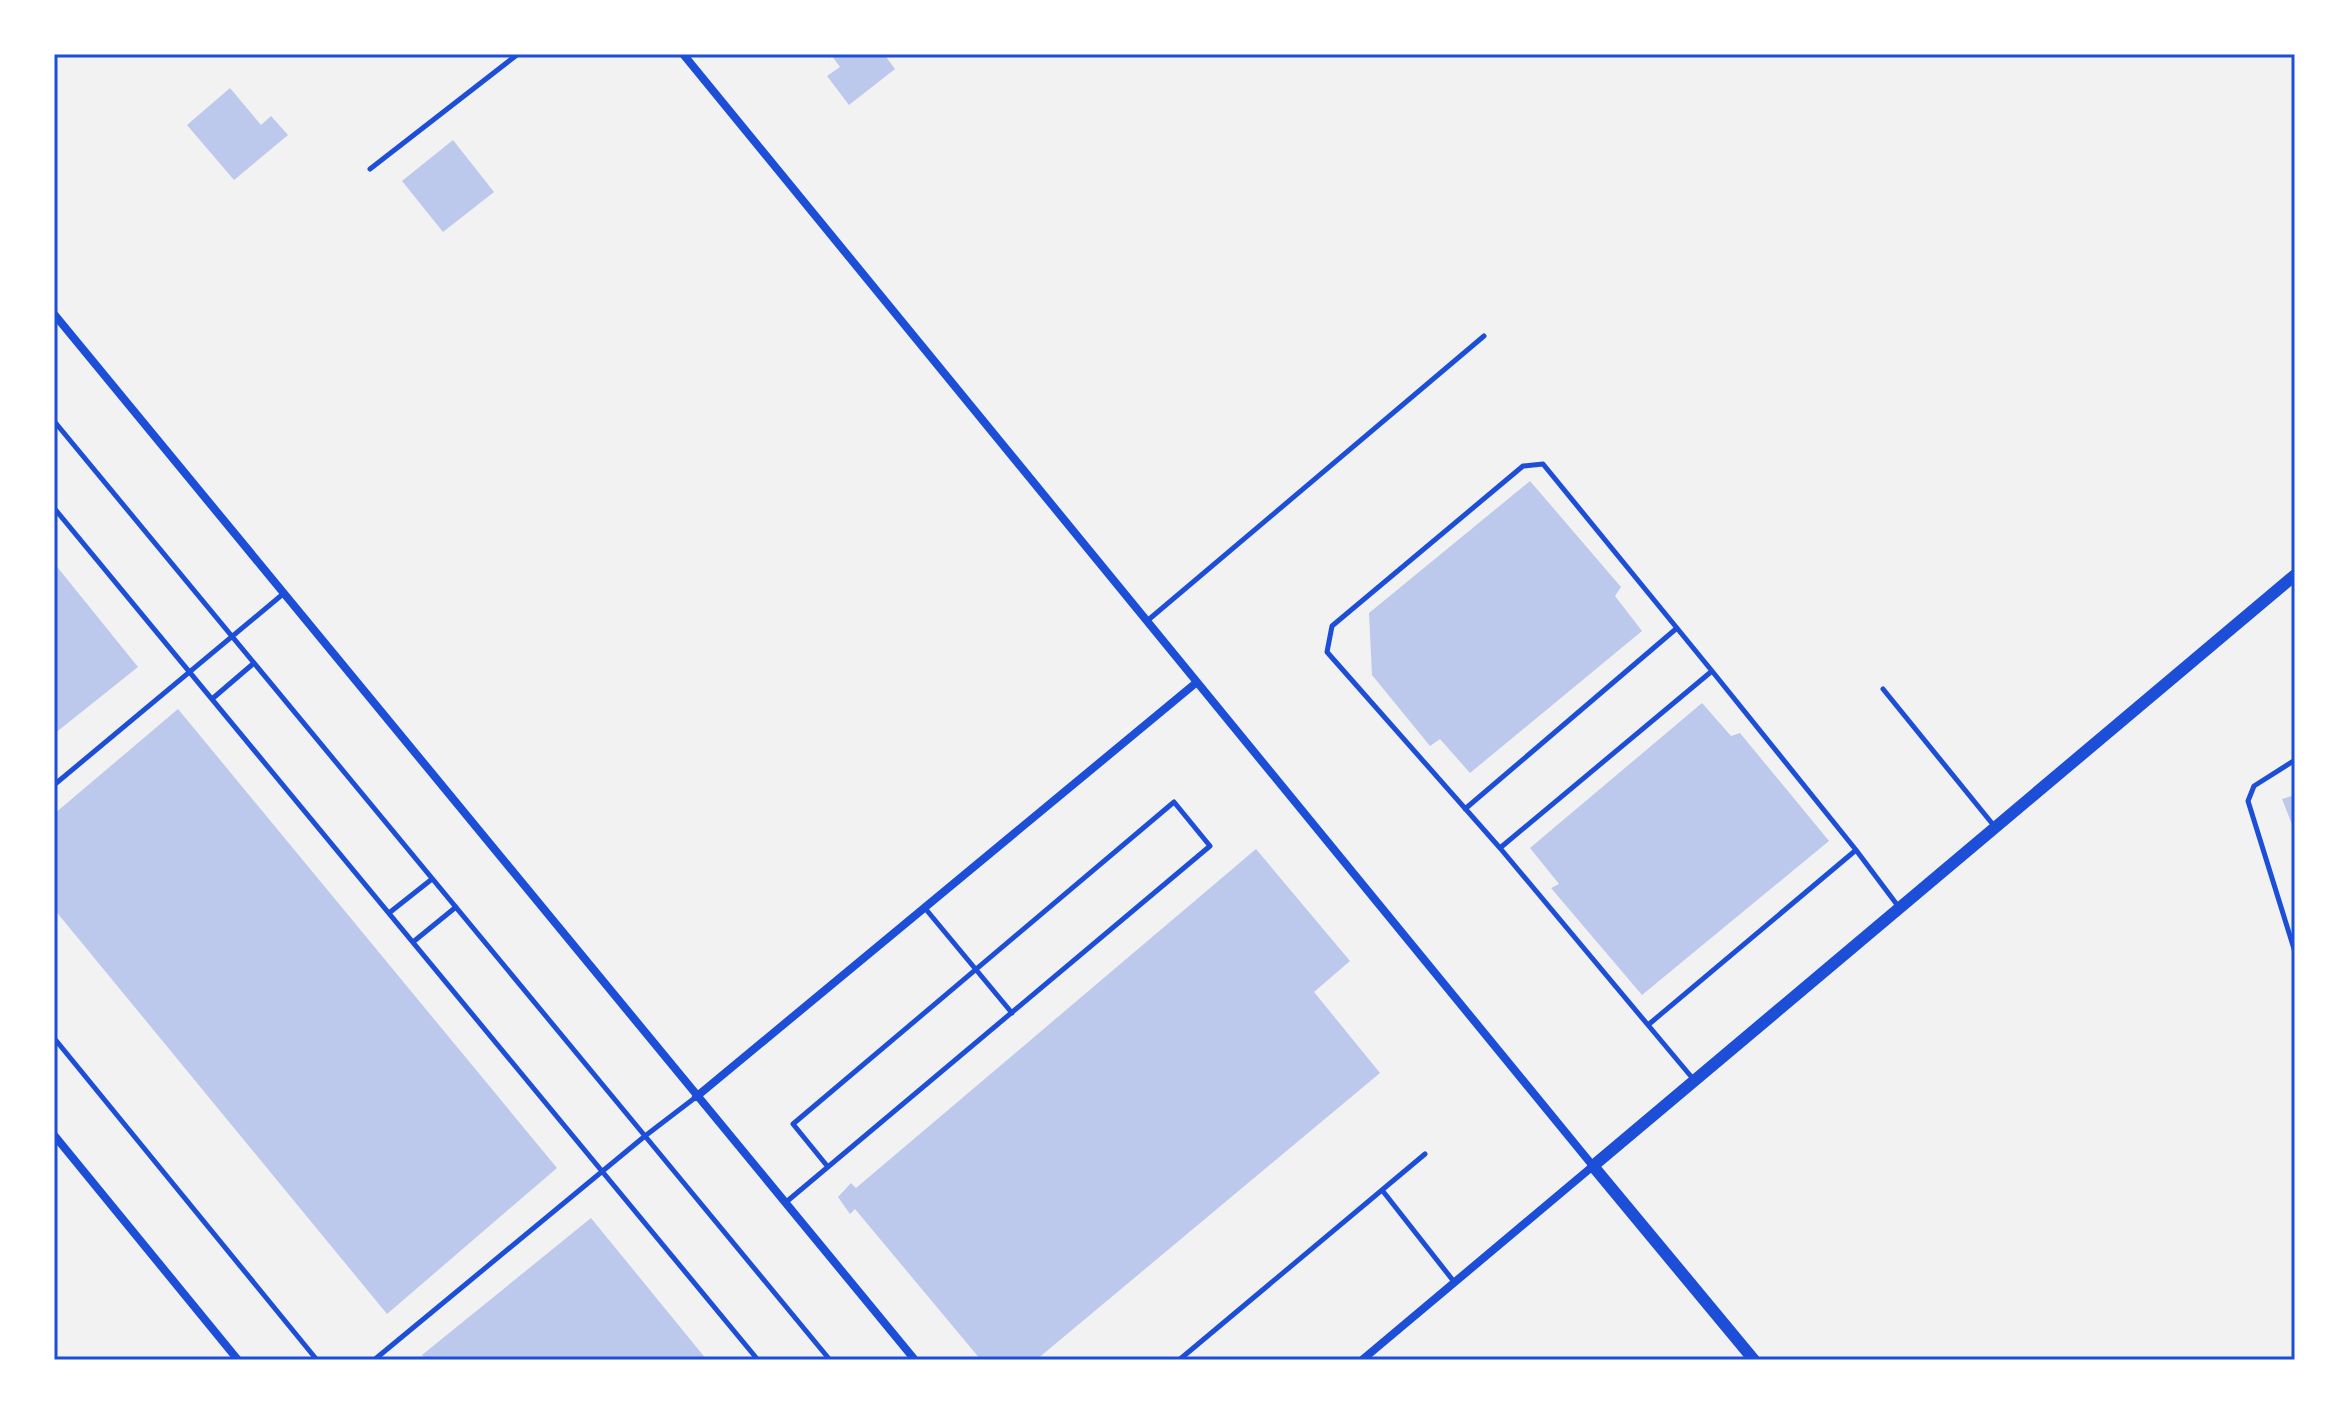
<svg xmlns="http://www.w3.org/2000/svg" width="2349" height="1414" font-family="Poppins,sans-serif">
<style>
.building{fill:#bdc9ec}
.lines{fill:none;stroke-linecap:round;stroke-linejoin:round}
.service{stroke:#1d4ed8;stroke-width:5}
.minor{stroke:#1d4ed8;stroke-width:8}
.tertiary{stroke:#1d4ed8;stroke-width:12}
.neatline{fill:none;stroke:#1d4ed8;stroke-width:3}
</style>
<rect width="100%" height="100%" fill="#f2f2f2"/>
<path class="building" d="M826 54H884L895 69 849 105 827 76 840 67 832 56 829 58Z
M230 88 261 125 271 116 288 135 234 180 187 125Z
M453 140 494 192 443 232 402 181Z
M1530 481 1621 587 1615 596 1642 631 1470 773 1440 739 1430 746 1372 675 1369 613Z
M54 563 138 667 54 734Z
M1702 703 1731 736 1740 733 1829 841 1642 995 1551 888 1559 884 1530 848Z
M178 709 557 1168 387 1314 54 909V814Z
M2295 795V832L2282 799Z
M1256 849 1350 961 1314 992 1380 1073 1036 1360H981L855 1209 850 1214 838 1197 851 1183 856 1188Z
M591 1218 707 1360H426L422 1355Z"/>
<g class="lines">
<path class="service" d="M370 169 518 54
M54 421 645 1136 696 1097
M54 508 758 1360
M1147 621 1484 336
M1883 689 1995 827
M212 699 254 663
M2295 760 2254 786 2248 801 2295 952
M54 785 283 594
M1465 809 1677 628
M1500 848 1327 652 1332 626 1523 466 1543 464 1712 671
M924 907 1012 1013
M389 913 432 879
M413 942 456 907
M1648 1025 1500 848 1712 671 1856 850
M54 1038 317 1360
M1694 1080 1648 1025 1856 850 1898 906
M1382 1190 1455 1283
M785 1203C927 1084 1069 965 1210 846L1174 802 793 1124 828 1167
M374 1360 645 1136 830 1360
M1179 1360 1425 1154"/>
<path class="minor" d="M683 54 1593 1166 1362 1360
M54 314 915 1360
M696 1097 1197 682
M54 1135 238 1360"/>
<path class="tertiary" d="M1754 1360 1593 1166 2295 575"/>
</g>
<rect width="2349" height="1414" fill="none" stroke="#ffffff" stroke-width="112"/>
<rect x="56" y="56" width="2237" height="1302" class="neatline"/>
</svg>
